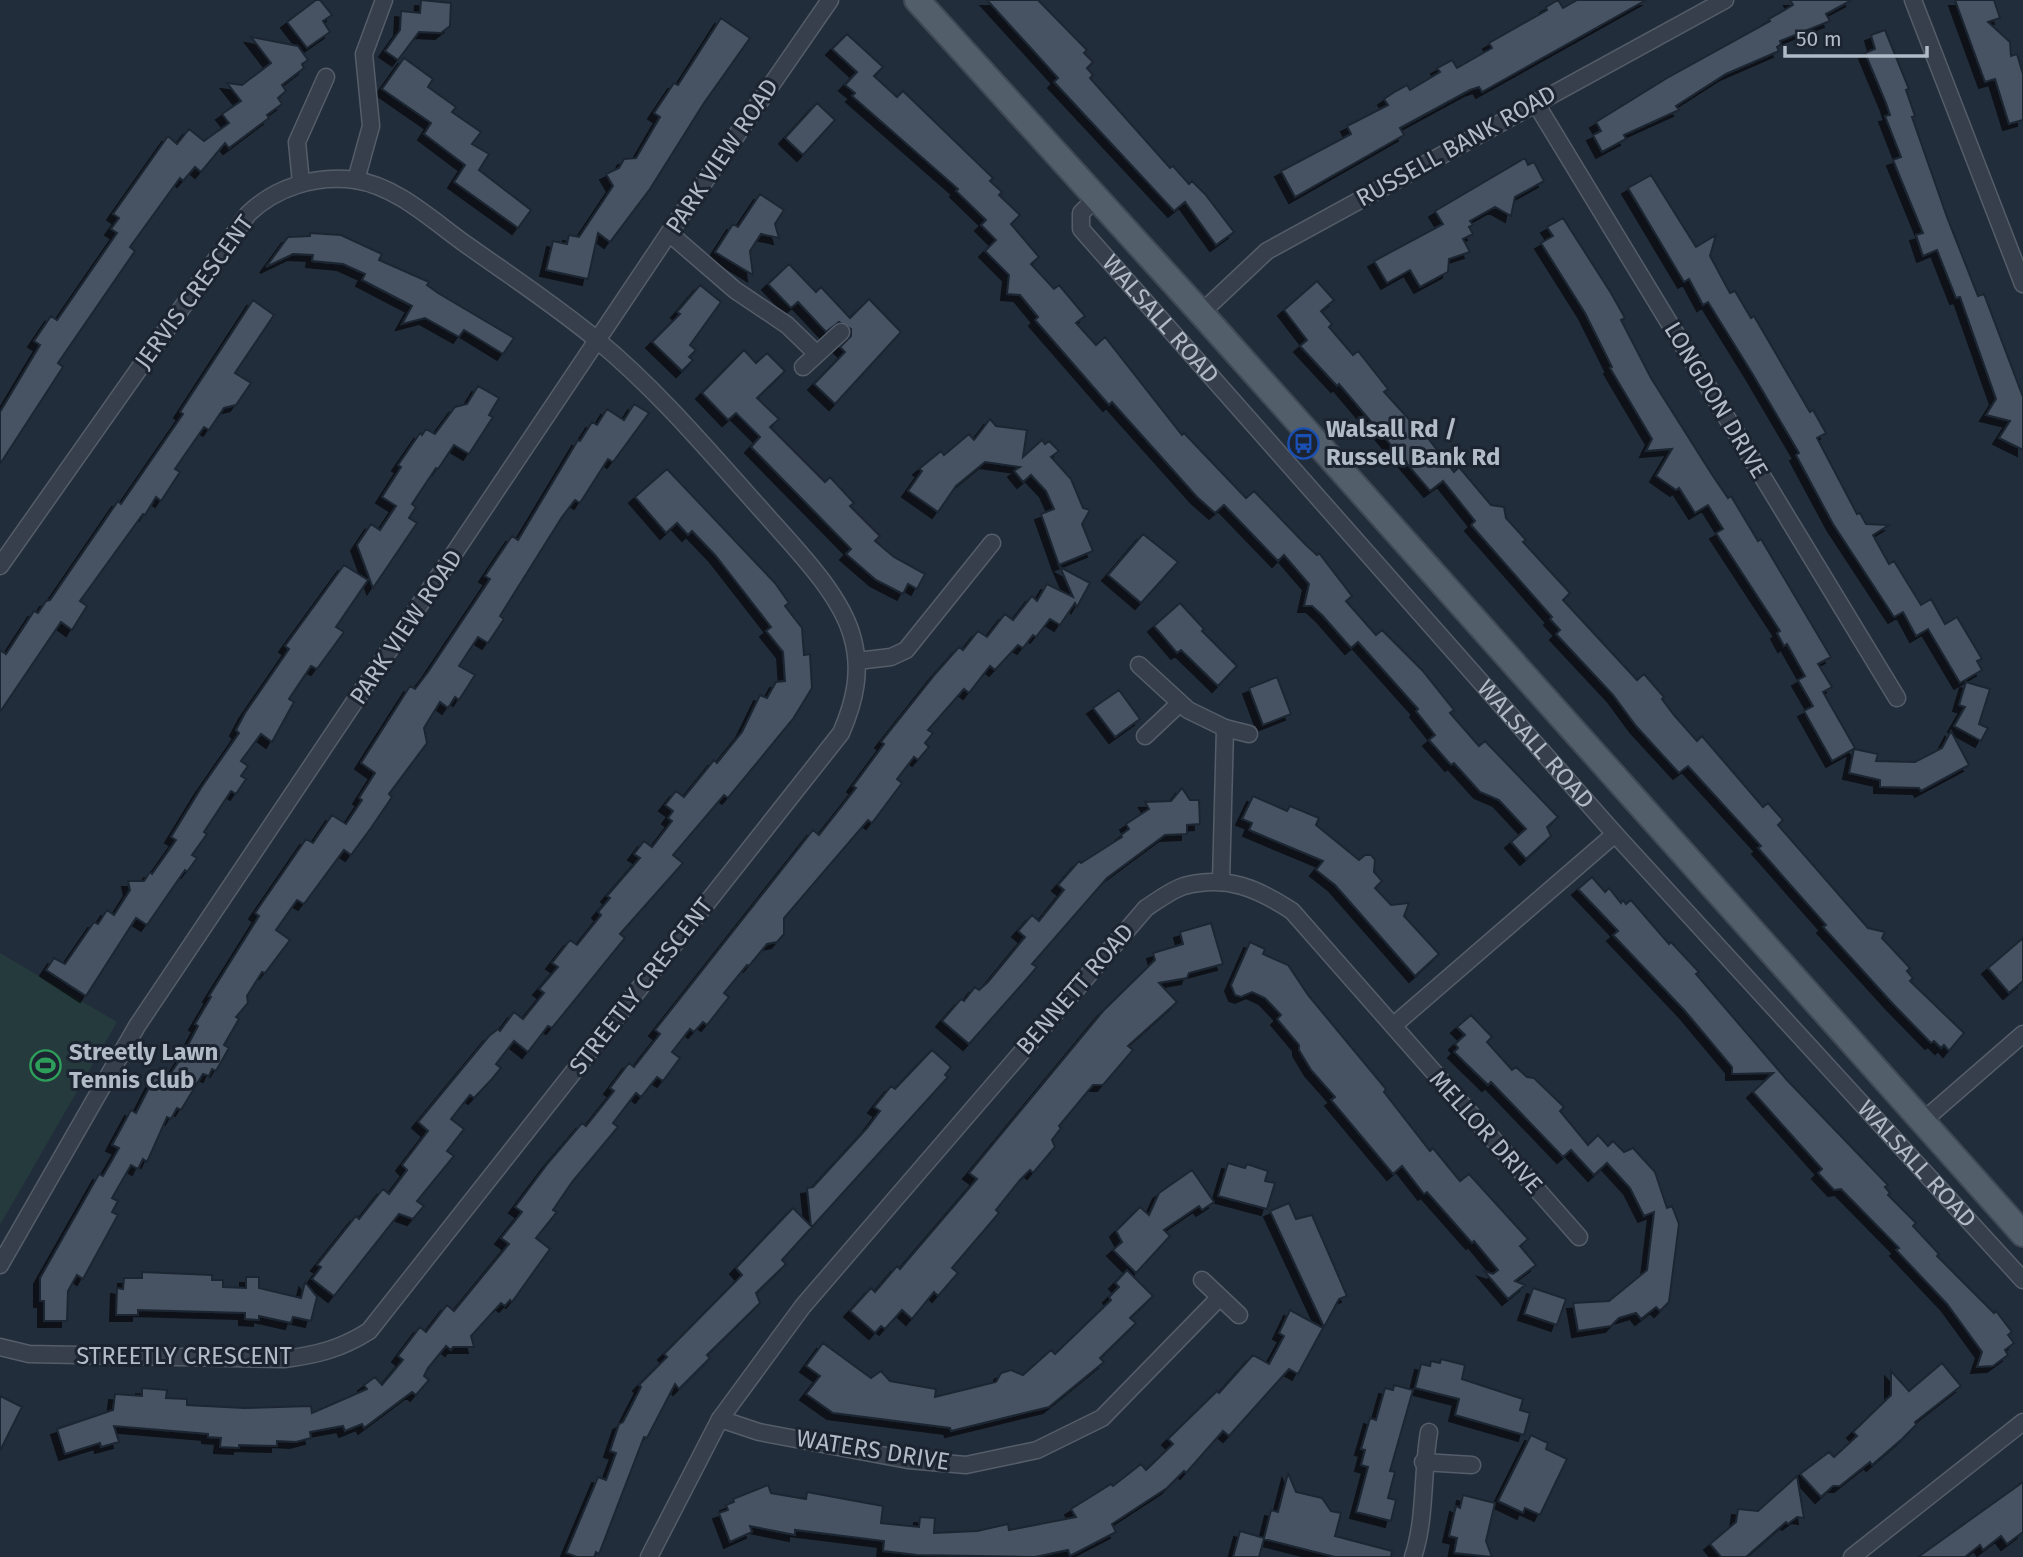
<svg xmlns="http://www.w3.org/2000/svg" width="2023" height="1557" font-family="'Fira Sans',sans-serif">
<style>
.pitch{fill:#243a3c}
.building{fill:#465362;stroke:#1d2632;stroke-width:2;filter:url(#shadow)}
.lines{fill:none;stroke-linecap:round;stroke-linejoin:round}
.street-casing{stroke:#545d69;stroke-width:19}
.primary-casing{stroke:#3f4854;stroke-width:28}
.street{stroke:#363f4b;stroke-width:16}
.primary{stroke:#535e6b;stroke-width:24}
.labels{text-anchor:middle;stroke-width:6;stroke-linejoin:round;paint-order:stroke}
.street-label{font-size:24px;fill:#b1bac7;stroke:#1b2430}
.poi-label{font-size:24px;font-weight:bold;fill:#b1bac7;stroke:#1b2430;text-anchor:start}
</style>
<defs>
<filter id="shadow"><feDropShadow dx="-6" dy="6" stdDeviation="0" flood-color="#0009"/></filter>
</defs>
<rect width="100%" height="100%" fill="#222d3b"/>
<path class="pitch" d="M0 953 117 1022 0 1225Z"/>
<path class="building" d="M316 0H320L332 15 323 21 330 32 307 48 287 22Z
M421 0 451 3 450 26 441 33 419 32 398 60 385 51 400 30 401 11 420 13Z
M987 0H1038L1087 50 1084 53 1093 62 1087 68 1093 75 1090 78 1170 168 1173 166 1189 184 1192 181 1205 194 1234 232 1216 245 1185 202 1174 211 1054 82 1058 78Z
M1558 0 1563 8 1577 0H1646L1482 92 1479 87 1470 90 1400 128 1404 135 1295 197 1281 171 1351 134 1347 126 1388 105 1384 99 1396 91 1407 85 1410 90 1440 72 1437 68 1452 60 1457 68 1492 48 1489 43 1547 10 1546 7Z
M1790 0H1852L1826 14 1830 21 1780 41 1781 44 1777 47 1779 51 1726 74 1676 106 1679 110 1624 135 1626 139 1602 152 1593 135 1601 131 1596 122 1667 78 1770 21 1769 19 1793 5Z
M1955 0H1994L2000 18 1988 22 2010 42 2011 56 2017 54 2023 74V120L2009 124 1995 79 1985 82Z
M721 18 750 38 704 103 650 189 610 242 598 233 588 279 546 270 553 241 567 244 569 235 579 237 613 186 606 174 619 168 624 159 636 158 660 117 654 113 674 83 678 85Z
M1885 30 1909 89 1906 90 1915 116 1912 117 1947 217 1978 296 1984 294 2023 397V450L1999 438 2010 421 1986 415 1996 399 1960 297 1956 298 1937 250 1923 256 1916 235 1923 233 1893 160 1901 157 1885 116 1890 115 1886 103 1865 53 1875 49 1871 35Z
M847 34 883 67 874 76 897 97 903 91 993 178 990 181 1002 192 999 195 1020 215 1011 224 1039 257 1031 264 1054 289 1059 285 1085 316 1076 323 1096 345 1105 337 1182 435 1184 433 1246 498 1254 491 1305 544 1317 555 1319 553 1352 596 1346 601 1376 635 1382 630 1422 670 1454 710 1450 713 1479 746 1485 741 1558 817 1547 827 1551 836 1526 859 1511 842 1526 829 1499 800 1480 792 1454 763 1451 765 1429 740 1435 735 1416 711 1418 709 1358 642 1351 648 1322 615 1312 606H1304L1309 584 1284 555 1278 561 1224 505 1215 513 1197 497 1112 402 1109 405 1035 320 1038 317 1020 295 1007 294 1009 275 985 251 996 240 981 225 986 220 956 191 958 189 852 96 855 93 845 85 857 72 832 49Z
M251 37 298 46 308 60 302 64 304 68 282 85 286 91 278 98 282 104 267 115 269 118 229 148 225 143 201 172 195 167 183 181 180 178 130 247 135 251 58 363 63 367 0 464V412L40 345 34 341 51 316 57 320 117 233 111 229 119 218 113 214 168 136 177 144 189 129 204 141 229 123 222 114 241 101 227 83 242 85 271 63Z
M404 58 433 79 428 87 456 107 452 112 481 132 472 144 489 154 479 170 531 210 518 228 454 182 465 165 424 134 431 123 382 89Z
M817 103 835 120 803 155 785 138Z
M1525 158 1528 165 1534 162 1544 181 1515 197 1511 216 1495 207 1470 221 1473 225 1469 227 1473 234 1463 239 1470 252 1449 259 1448 272 1420 287 1410 270 1387 283 1374 261 1443 224 1435 211Z
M1651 175 1696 247 1716 235 1710 256 1730 293 1735 291 1751 318 1754 316 1810 412 1813 410 1826 433 1817 438 1857 514 1860 513 1866 524 1889 525 1873 535 1889 564 1894 561 1921 605 1931 599 1945 624 1957 617 1982 659 1977 661 1982 670 1960 683 1928 629 1916 636 1903 612 1894 617 1833 524 1796 455 1799 453 1752 373 1708 302 1703 305 1689 279 1684 282 1628 188Z
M760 194 784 210 775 224 779 238 761 234 750 251 753 275 715 252 733 224 738 227Z
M1563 218 1611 293 1625 318 1621 320 1651 378 1711 473 1728 498 1731 496 1758 541 1761 539 1831 657 1818 664 1832 687 1823 692 1855 748 1832 761 1804 711 1813 706 1798 680 1805 676 1787 644 1784 646 1777 633 1780 631 1716 533 1723 529 1708 505 1695 513 1679 488 1676 490 1656 476 1672 449 1646 451 1652 439 1610 368 1612 367 1585 313 1541 243 1553 236 1547 227Z
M310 233 341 235 382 254 379 260 429 282 427 285 438 293 514 338 503 354 464 330 459 337 425 318 402 324 412 306 362 280 365 274 343 264 312 261 313 255 293 254 266 267 288 237 310 236Z
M789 264 816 292 821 287 850 318 869 299 901 332 835 404 814 384 845 352 840 347 851 336V329L839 322 826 332 798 302 791 308 768 284Z
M1317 281 1334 300 1321 311 1332 324 1329 327 1353 355 1358 351 1388 389 1384 392 1416 427 1418 425 1454 472 1459 467 1491 505 1504 507 1506 518 1526 540 1523 542 1570 593 1563 600 1637 680 1644 674 1664 697 1662 699 1674 715 1697 741 1702 736 1763 807 1768 803 1783 820 1778 825 1868 928 1885 932 1882 938 1910 968 1907 971 1913 978 1910 981 1964 1033 1949 1051 1944 1045 1941 1048 1934 1041 1931 1043 1893 1004 1823 927 1826 925 1758 848 1761 846 1688 766 1679 773 1636 726 1613 695 1556 634 1560 630 1550 619 1552 617 1471 525 1475 521 1443 481 1430 491 1339 384 1337 386 1300 346 1307 340 1284 310Z
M700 285 721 302 690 345 696 350 689 357 693 360 682 371 652 342 680 314 677 312Z
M253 300 274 315 235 373 251 383 236 405 224 408 209 430 204 427 175 469 180 472 161 501 156 497 145 515 143 514 80 601 87 606 72 630 61 622 0 712V650L6 654 34 611 38 613 46 601 50 600 118 501 121 504 183 414 180 412Z
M744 350 756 363 767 353 785 371 757 398 779 419 770 427 825 482 830 477 854 503 850 506 880 536 875 541 894 557 925 574 917 589 908 584 903 594 876 580 846 554 851 549 751 447 760 437 736 413 728 420 702 393Z
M478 386 499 398 489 415 493 417 469 454 454 445 438 469 436 468 412 504 416 507 409 518 417 523 373 588 357 545 371 524 380 530 396 506 382 497 401 467 398 465 420 433 422 435 426 429 435 434 455 407 467 404Z
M634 404 649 413 613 462 608 459 580 503 575 500 562 517 500 616 504 619 488 643 478 637 459 666 475 675 459 700 455 697 448 708 440 702 424 728 427 743 389 794 392 797 371 828 351 855 344 850 304 904 297 900 276 930 290 940 265 973 262 972 247 996 248 1003 236 1017 239 1019 224 1045 229 1048 216 1071 212 1069 209 1076 203 1074 181 1110 177 1108 171 1119 167 1117 147 1162 143 1159 138 1169 131 1165 112 1198 118 1201 112 1212 118 1215 83 1279 77 1275 68 1291 67 1321H44V1301H40V1278L99 1174 103 1176 119 1148 112 1145 131 1110 136 1113 155 1076 165 1082 181 1058 198 1026 195 1024 211 997 209 996 259 916 255 913 306 839 313 843 332 815 346 824 362 800 359 798 375 773 361 763 410 686 415 689 428 672 490 579 485 576 512 536 518 540 578 440 580 441 592 422 597 425 607 409 624 420Z
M990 419 996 426 1027 430 1023 457 1042 440 1045 444 1049 441 1059 451 1051 457 1071 479 1083 508 1090 510 1082 524 1093 551 1059 565 1041 514 1054 509 1046 491 1031 475 1023 482 1014 471 1020 467 985 462 956 486 938 512 908 491 922 471 919 469 941 451 944 455 969 434 974 440Z
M667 469 775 583 789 603 785 606 802 628 804 655 810 654 812 688 793 719 728 798 724 795 673 855 683 863 620 934 625 938 552 1028 548 1026 528 1052 514 1041 496 1064 501 1068 492 1079 474 1098 470 1095 451 1119 464 1129 447 1151 454 1156 417 1201 424 1206 413 1219 399 1214 334 1296 312 1279 321 1267 317 1265 356 1216 359 1219 383 1189 389 1194 407 1170 402 1165 428 1131 418 1122 489 1036 498 1029 500 1031 514 1012 523 1019 544 993 539 989 558 967 552 963 570 940 577 945 601 915 598 912 610 898 607 896 640 858 634 854 644 841 652 847 672 821 668 818 673 811 665 805 676 791 684 797 714 760 717 763 742 732 760 695 767 698 776 682 785 681 783 652 766 631 771 627 715 555 692 531 688 535 677 523 666 533 635 497Z
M1143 534 1178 562 1141 603 1108 575Z
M344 565 368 580 336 627 344 632 317 669 311 666 289 699 294 702 272 742 261 734 241 761 248 766 241 776 246 779 236 794 231 791 204 832 207 834 192 855 197 858 187 872 185 870 147 925 136 918 86 996 46 970 54 958 65 964 94 922 98 924 107 910 114 915 130 890 128 881H144L150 872 152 874 176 840 171 837 201 788 239 733 236 730 245 713 289 649 285 646Z
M1060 567 1090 583 1077 607 1075 603 1060 625 1050 619 1036 637 1033 635 1023 648 1018 645 995 670 990 666 969 693 964 689 928 730 933 733 925 743 929 747 918 760 914 757 897 779 902 783 872 823 868 820 784 918V934L777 942 767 944 749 966 747 965 724 993 729 997 707 1025 703 1022 694 1032 690 1029 672 1052 680 1058 663 1081 657 1077 641 1097 636 1093 613 1123 618 1127 572 1182 553 1210 557 1212 536 1238 550 1249 512 1302 510 1300 505 1306 501 1303 471 1336 474 1347H453L451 1350 446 1346 428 1368 424 1376 429 1380 416 1395 412 1392 364 1428 362 1424 345 1431 343 1426 310 1432 311 1438 296 1442 277 1441V1446L239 1445V1448L220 1447 221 1438 208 1437V1434L114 1426 119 1442 101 1447 100 1443 65 1454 57 1429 113 1410 115 1394 142 1396V1388L167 1390 166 1398 187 1399V1405L244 1408 311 1406 312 1413 367 1389 364 1385 375 1377 382 1385 403 1360 398 1356 420 1327 426 1332 447 1305 454 1311 509 1244 501 1238 522 1212 515 1207 548 1163 582 1123 586 1126 614 1091 610 1088 629 1063 634 1067 660 1034 655 1030 813 830 819 835 856 788 853 786 884 744 881 742 936 673 959 647 963 650 978 631 987 637 1005 614 1013 620 1032 596 1037 601 1047 584 1073 597Z
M1180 603 1204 629 1202 631 1237 666 1218 686 1181 650 1177 653 1154 626Z
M1277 677 1291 714 1263 725 1249 688Z
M1966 682 1990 689 1979 724 1988 728 1981 741 1954 726 1965 707 1959 705Z
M1119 690 1140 719 1115 737 1093 708Z
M1951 731 1969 765 1921 791 1919 788 1880 787V780L1849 773 1854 749 1878 754 1876 761 1915 762 1942 748Z
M1182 788 1190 800H1199L1200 824 1187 825V834L1165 835 1107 878 1032 964 1037 967 1025 981 969 1044 942 1021 961 999 964 1001 975 987 979 990 988 982 1025 937 1018 931 1032 915 1039 921 1064 890 1058 885 1079 861 1081 863 1122 837 1121 835 1129 829 1126 824 1149 809 1145 802 1171 801Z
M1253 796 1287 811 1290 806 1319 818 1316 825 1359 860 1365 855H1371L1375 860 1374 872 1382 881 1375 888 1391 905 1409 903 1404 916 1439 954 1415 976 1335 885 1316 870 1323 861 1249 830 1252 823 1242 819Z
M1592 877 1605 892 1609 888 1621 903 1623 900 1626 904 1631 900 1669 944 1671 942 1699 972 1696 974 1787 1080 1888 1185 1885 1187 1890 1193 1888 1195 1916 1223 1913 1226 1939 1254 1937 1256 1994 1313 1996 1311 2012 1332 2008 1335 2014 1343 2005 1350 2008 1355 1993 1366 1977 1367 1982 1352 1947 1304 1896 1250 1899 1248 1841 1189 1834 1190 1818 1173 1822 1169 1753 1092 1773 1073 1732 1074V1067L1685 1011 1613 935 1618 931 1578 889Z
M1211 923 1223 964 1189 973 1187 978 1159 983 1177 1002 1128 1046 1133 1050 1103 1085H1093L1059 1126 1061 1128 1052 1140 1055 1147 1033 1173 1030 1170 1020 1180 996 1210 999 1213 952 1268 958 1273 938 1296 934 1292 912 1319 902 1310 885 1329 881 1326 875 1333 850 1311 871 1288 875 1292 897 1266 900 1269 977 1179 969 1173 1103 1011 1155 960 1153 953 1183 944 1180 932Z
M2023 938V981L2009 993 1988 968Z
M1250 942 1265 949 1263 954 1288 965 1308 995 1386 1089 1384 1092 1430 1151 1433 1148 1460 1181 1469 1174 1528 1239 1520 1246 1536 1265 1515 1281 1525 1285 1508 1299 1484 1271 1493 1274 1498 1270 1474 1241 1472 1243 1427 1192 1424 1194 1402 1166 1393 1174 1331 1100 1335 1097 1311 1070 1299 1050V1045L1277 1019 1281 1015 1265 998 1252 992 1241 997 1235 995 1231 985Z
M1471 1015 1492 1037 1487 1042 1512 1070 1516 1067 1527 1077 1534 1078 1564 1107 1560 1111 1588 1145 1598 1135 1608 1146 1613 1141 1624 1152 1633 1148 1655 1172 1667 1208 1672 1206 1679 1224 1669 1302 1660 1311 1656 1307 1641 1319 1636 1313 1619 1318 1611 1326 1578 1331 1573 1303 1609 1301 1647 1270 1654 1212 1644 1216 1630 1188 1607 1163 1594 1175 1571 1150 1563 1157 1491 1082 1488 1085 1454 1052 1458 1048 1455 1044 1465 1035 1457 1027Z
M932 1050 951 1067 945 1075 948 1077 782 1260 786 1264 756 1293 760 1303 707 1355 710 1358 679 1389 675 1384 647 1438 644 1437 599 1554 596 1552 594 1557H577L566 1553 598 1477 606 1480 616 1453 610 1451 619 1424 623 1422 641 1387 639 1385 667 1357 664 1354 742 1275 736 1268 793 1208 811 1226 807 1188 813 1187 867 1128 880 1111 874 1107 891 1086 895 1089Z
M1228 1163 1245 1168 1247 1164 1268 1171 1265 1181 1275 1183 1267 1209 1218 1196Z
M1192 1170 1214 1202 1202 1210 1199 1206 1164 1230 1170 1236 1136 1273 1113 1250 1122 1242 1116 1231 1140 1207 1149 1215 1159 1193Z
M1289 1203 1296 1219 1312 1215 1347 1296 1339 1299 1324 1327 1270 1211Z
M1127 1270 1153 1296 1130 1318 1136 1323 1100 1358 1104 1362 1049 1407 951 1431 950 1428 833 1413 806 1394 820 1376 806 1366 823 1343 871 1378 881 1371 890 1381 936 1389 935 1397 996 1382 1001 1373 1011 1370 1023 1375 1051 1350 1055 1354 1111 1300 1109 1297 1119 1287 1115 1283Z
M142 1272 212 1275V1280H223V1287L246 1288V1277H259V1288L301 1298 305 1282 317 1297 311 1321 293 1317 291 1323 259 1316V1320L245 1319V1313L138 1310V1315H116L117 1288 123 1289 124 1278H142Z
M1533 1288 1566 1299 1557 1325 1524 1314Z
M1290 1310 1323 1328 1298 1374 1289 1369 1229 1436 1223 1431 1186 1473 1184 1471 1167 1488 1112 1524 1116 1532 1070 1556 1068 1550 1035 1557 917 1555 883 1551 884 1541 795 1530V1535L750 1526 752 1532 730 1542 719 1513 728 1510 726 1505 734 1502 733 1499 768 1485 771 1493 806 1499 807 1492 883 1506 881 1523 919 1527 920 1517 935 1518 934 1533 977 1531 1008 1524 1009 1530 1076 1517 1071 1509 1111 1484 1113 1486 1141 1464 1146 1470 1173 1444 1168 1439 1217 1391 1219 1393 1253 1355 1269 1364 1284 1336 1279 1333Z
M1441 1359 1465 1365 1462 1379 1523 1399 1520 1410 1530 1413 1524 1435 1455 1415 1459 1399 1415 1388 1421 1364 1430 1366 1431 1361 1440 1363Z
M1942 1363 1961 1386 1915 1422 1916 1425 1902 1439 1872 1465 1870 1462 1840 1486H1833L1821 1497 1800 1474 1829 1452 1834 1457 1857 1436 1853 1432 1891 1395V1371L1909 1391Z
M1394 1385 1413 1390 1390 1471 1395 1472 1388 1498 1396 1500 1391 1521 1356 1512 1368 1467 1361 1465 1365 1450 1361 1449 1370 1418 1376 1420 1385 1388 1393 1390Z
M0 1396 22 1407 0 1451Z
M1531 1435 1548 1443 1546 1449 1567 1459 1540 1515 1525 1508 1523 1513 1498 1501Z
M1288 1473 1296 1492 1322 1498 1331 1511 1341 1513 1335 1536 1392 1551 1391 1557H1335L1264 1539 1259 1557H1233L1240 1531 1264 1538 1271 1510 1278 1512Z
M1797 1476 1804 1518 1797 1517 1788 1524 1786 1522 1746 1557H1721L1710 1544 1736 1522 1738 1509 1758 1511Z
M2023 1482V1532L2007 1544 2001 1536 1983 1550 1980 1545 1965 1557H1918Z
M1463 1495 1495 1503 1486 1541 1492 1557 1454 1553 1457 1538 1449 1536 1456 1506 1460 1508Z"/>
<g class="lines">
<defs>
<g id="street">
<path d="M1913 0 2023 284"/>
<path d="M1535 102 1897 698"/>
<path d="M356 180 371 126 364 54 384 0"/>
<path d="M301 183 297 142 326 77"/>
<path id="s1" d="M1095 199 1081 213V229L1615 834 2023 1280"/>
<path d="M669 233 735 290 787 325 816 353"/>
<path d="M1201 313 1267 251 1725 0"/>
<path d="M803 367 841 332"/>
<path d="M0 566 248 214C276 187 315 175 355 180 396 186 432 220 464 243 509 275 555 305 597 340 660 392 712 455 766 515 795 548 840 593 852 636 862 670 855 701 841 733L369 1331C341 1349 316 1355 284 1359L29 1354 0 1347"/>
<path d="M857 661 891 657 906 650 992 543"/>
<path d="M1139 665 1188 710 1225 728 1221 882"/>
<path d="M1225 728 1249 734"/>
<path d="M1145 736 1180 703"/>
<path d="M1394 1025 1615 834"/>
<path d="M1924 1120 2023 1034"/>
<path d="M0 1265 137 1026 669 233 830 0"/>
<path d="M1202 1280 1239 1315"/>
<path d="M720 1419 759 1432 908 1460 966 1465 1037 1450 1102 1418 1220 1297"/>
<path d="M1423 1462 1472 1465"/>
<path d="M649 1557 720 1419 803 1306 1146 908C1157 901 1171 890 1184 886 1227 875 1257 888 1292 911L1579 1237"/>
<path d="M1413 1557C1426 1519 1422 1472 1429 1432"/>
<path d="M1852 1557 2023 1422"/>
</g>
<path id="primary" d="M917 0 1201 313 2023 1234"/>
</defs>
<use href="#street" class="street-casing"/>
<use href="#primary" class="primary-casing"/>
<use href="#street" class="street"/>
<use href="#primary" class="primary"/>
</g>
<defs>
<symbol id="bus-ring" viewBox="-11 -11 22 22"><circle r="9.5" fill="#1b2430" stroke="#1a4fb4" stroke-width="1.5"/><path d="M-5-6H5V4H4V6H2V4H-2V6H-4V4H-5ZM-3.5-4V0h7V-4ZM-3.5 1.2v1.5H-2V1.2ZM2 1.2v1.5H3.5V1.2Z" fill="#1a4fb4"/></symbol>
<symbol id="stadium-ring" viewBox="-11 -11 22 22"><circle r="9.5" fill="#1b2430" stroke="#2e9e5b" stroke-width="1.5"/><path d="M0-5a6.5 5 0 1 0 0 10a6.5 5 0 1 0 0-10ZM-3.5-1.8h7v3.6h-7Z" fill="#2e9e5b"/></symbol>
</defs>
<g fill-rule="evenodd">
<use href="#bus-ring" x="1286" y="426" width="35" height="35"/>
<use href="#stadium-ring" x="28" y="1048" width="35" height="35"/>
</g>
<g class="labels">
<g class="street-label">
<text transform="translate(1456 146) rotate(-29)" y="8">RUSSELL BANK ROAD</text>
<text transform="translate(722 156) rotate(-56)" y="8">PARK VIEW ROAD</text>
<text transform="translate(194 292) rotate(-54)" y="8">JERVIS CRESCENT</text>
<text dy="8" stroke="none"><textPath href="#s1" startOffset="156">WALSALL ROAD</textPath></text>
<text transform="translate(1716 400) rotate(59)" y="8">LONGDON DRIVE</text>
<text transform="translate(406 627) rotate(-56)" y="8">PARK VIEW ROAD</text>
<text dy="8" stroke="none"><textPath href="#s1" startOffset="723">WALSALL ROAD</textPath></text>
<text transform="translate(641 986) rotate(-52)" y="8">STREETLY CRESCENT</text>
<text transform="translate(1075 989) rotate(-49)" y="8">BENNETT ROAD</text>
<text transform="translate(1486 1132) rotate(48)" y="8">MELLOR DRIVE</text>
<text dy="8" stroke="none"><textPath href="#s1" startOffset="1290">WALSALL ROAD</textPath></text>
<text x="184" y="1364">STREETLY CRESCENT</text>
<text transform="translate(873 1450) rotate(9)" y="8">WATERS DRIVE</text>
</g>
<g class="poi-label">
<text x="1326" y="437">Walsall Rd /<tspan x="1326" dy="28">Russell Bank Rd</tspan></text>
<text x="69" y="1060">Streetly Lawn<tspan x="69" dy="28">Tennis Club</tspan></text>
</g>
</g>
<path d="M1785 46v10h142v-10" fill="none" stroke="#b1bac7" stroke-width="3.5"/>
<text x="1796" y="46" font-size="21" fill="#b1bac7" stroke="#1b2430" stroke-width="5" paint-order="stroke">50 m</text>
</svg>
